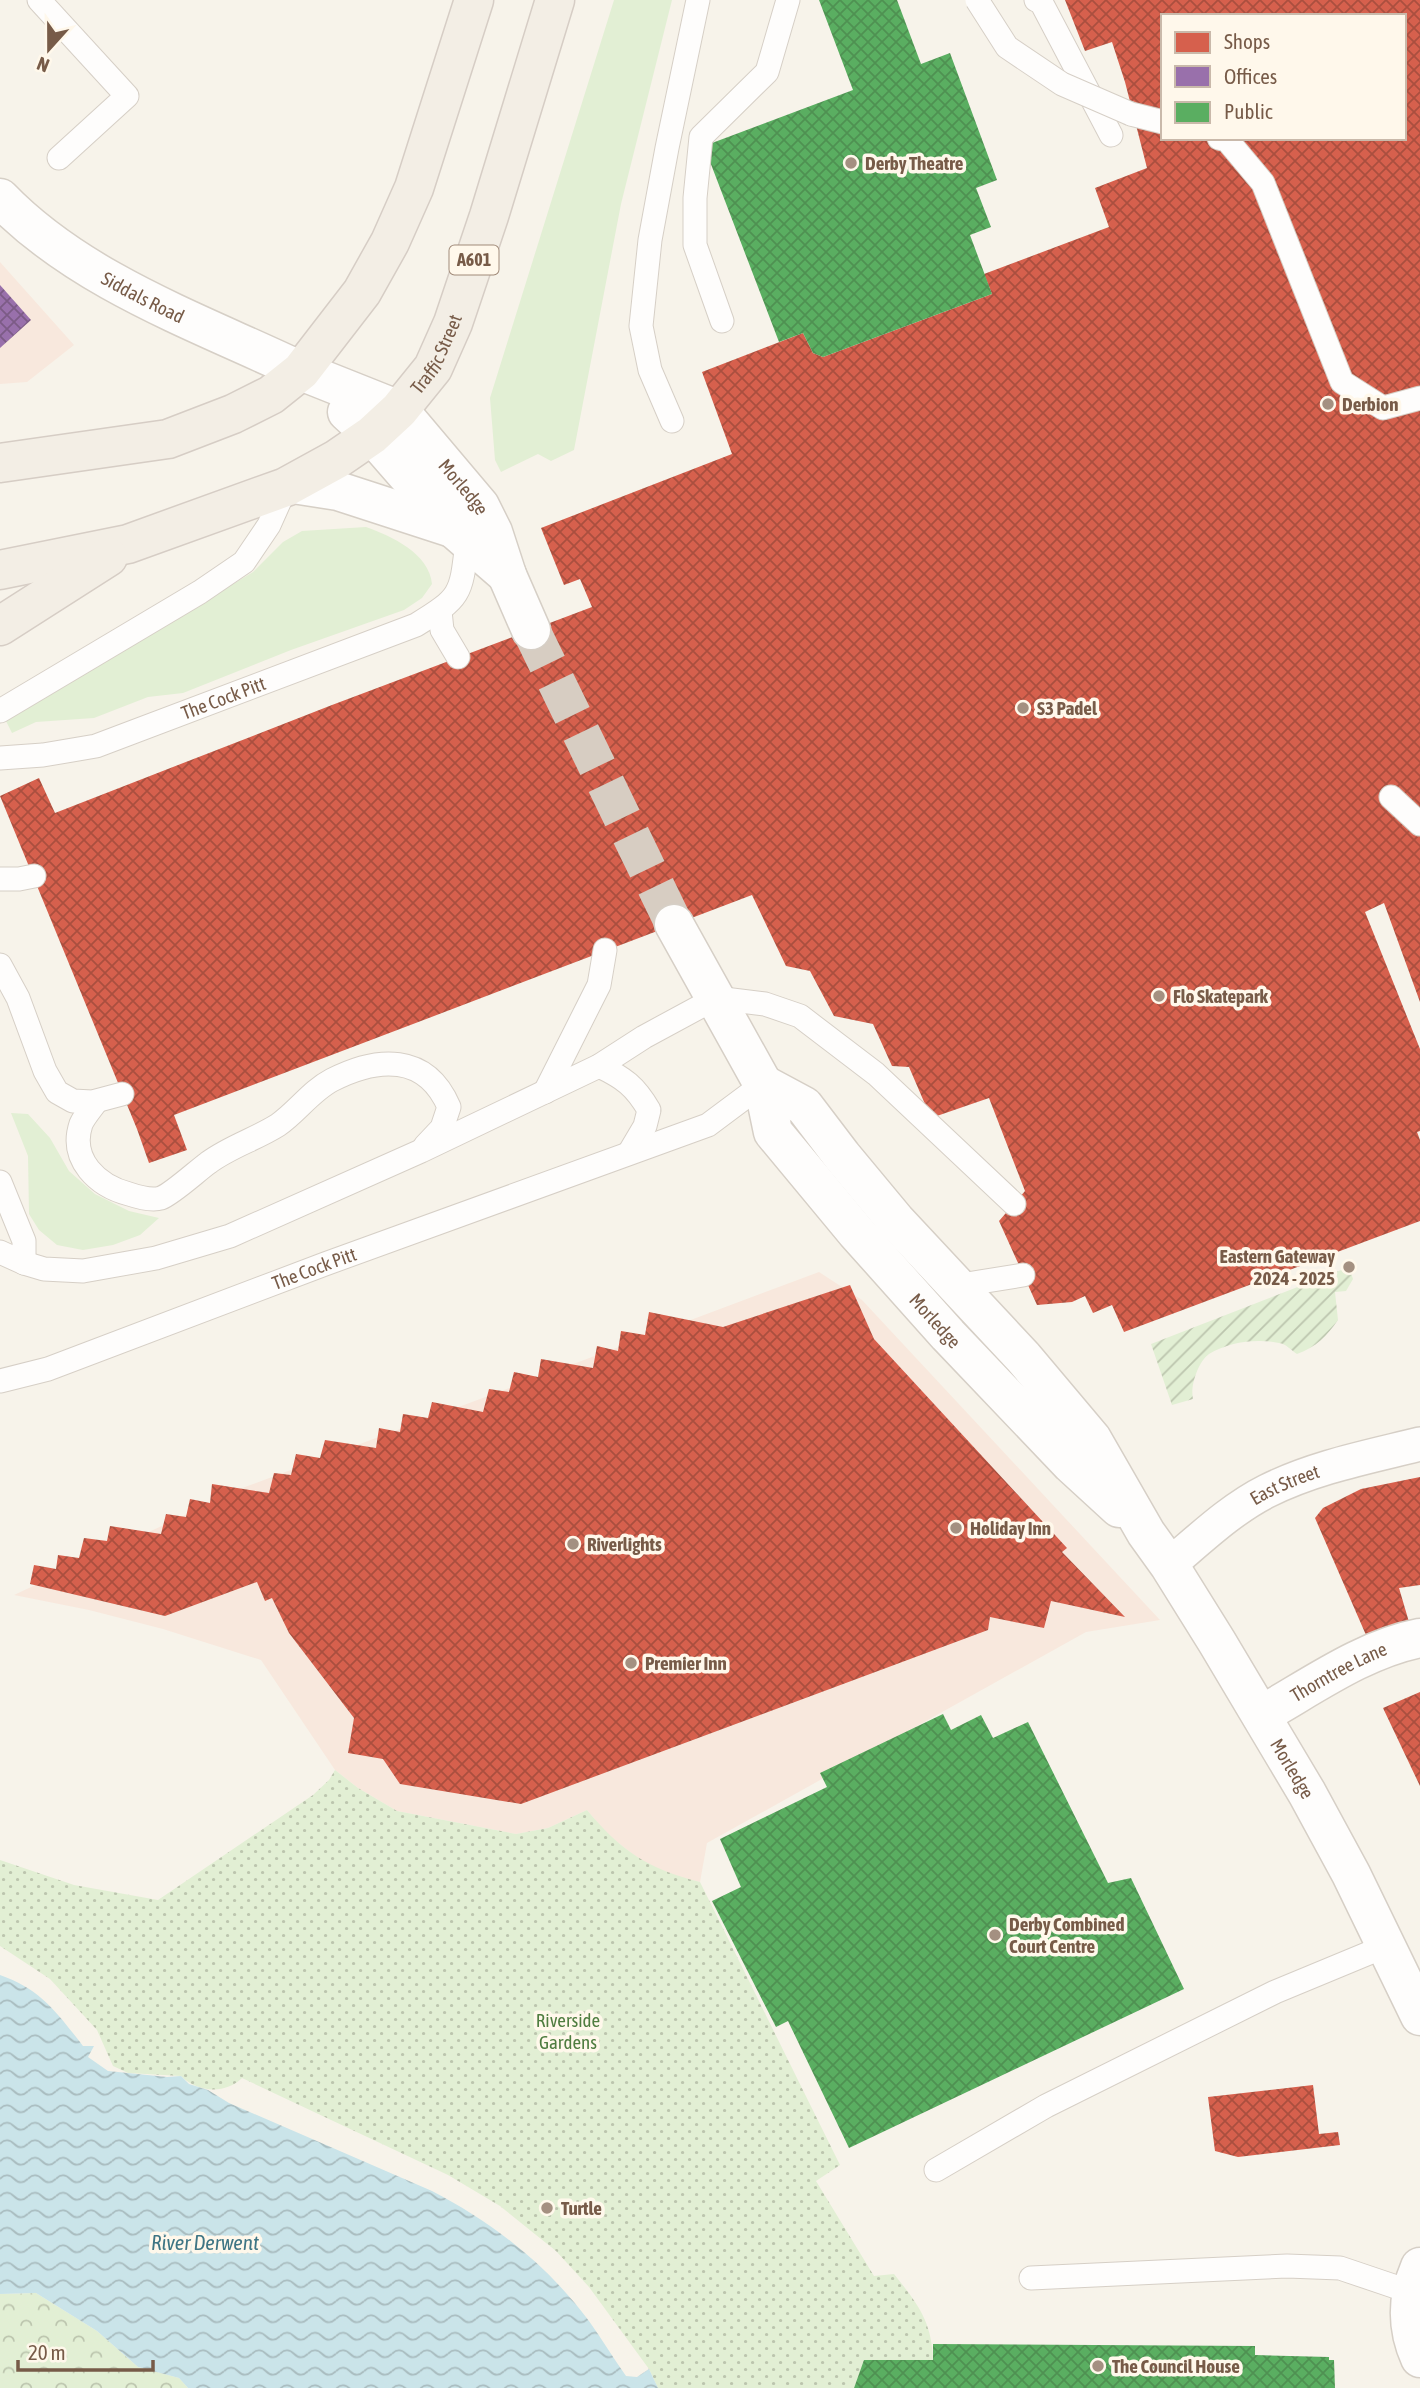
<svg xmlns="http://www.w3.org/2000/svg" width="1420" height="2388" font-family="'Asap Condensed',sans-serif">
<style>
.commercial{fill:#f8e8dd}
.grass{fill:#e2efd4}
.forest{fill:url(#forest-crowns)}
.park{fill:url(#park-dots)}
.garden{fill:url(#garden-furrows)}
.water{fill:url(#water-waves)}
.shops{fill:url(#shops-cross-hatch);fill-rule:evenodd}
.offices{fill:url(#offices-cross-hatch)}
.public{fill:url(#public-cross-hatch)}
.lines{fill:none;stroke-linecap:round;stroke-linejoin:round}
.tertiary-tunnel{stroke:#d7cdc2;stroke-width:38;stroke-dasharray:38 19;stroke-linecap:butt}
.service-casing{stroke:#d6cfc6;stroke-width:25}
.pedestrian-casing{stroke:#d6cfc6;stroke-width:36}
.minor-casing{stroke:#d6cfc6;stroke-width:41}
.tertiary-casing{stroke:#d6cfc6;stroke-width:41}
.primary-casing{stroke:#d6cdc5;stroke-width:41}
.service{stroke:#fefdfc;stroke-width:23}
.pedestrian{stroke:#fefdfc;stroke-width:33}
.minor{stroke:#fefdfc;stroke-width:38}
.tertiary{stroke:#fefdfc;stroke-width:38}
.primary{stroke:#f3eee5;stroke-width:38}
.service-bridge-casing{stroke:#d6cfc6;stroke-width:25;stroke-linecap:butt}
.service-bridge{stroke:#fefdfc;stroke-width:23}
.poi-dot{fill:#a49081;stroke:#fff8eb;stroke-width:2.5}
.labels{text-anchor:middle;stroke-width:7;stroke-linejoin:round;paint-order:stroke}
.shield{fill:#fff8eb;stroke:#a08a79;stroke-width:2}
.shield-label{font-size:18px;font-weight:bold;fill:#775b48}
.poi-label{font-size:19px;font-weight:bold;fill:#775b48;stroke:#fff8eb;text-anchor:start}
.street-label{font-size:19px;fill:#775b48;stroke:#fff8eb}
.park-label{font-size:19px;fill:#4f7d40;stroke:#fff8eb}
.water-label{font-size:21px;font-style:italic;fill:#3e7584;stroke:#fff8eb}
</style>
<defs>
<pattern id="forest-crowns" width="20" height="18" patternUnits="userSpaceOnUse" patternTransform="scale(1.75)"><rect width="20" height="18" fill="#e2efd4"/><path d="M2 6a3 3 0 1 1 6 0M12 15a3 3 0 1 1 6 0" fill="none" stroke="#bcc5ae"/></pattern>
<pattern id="park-dots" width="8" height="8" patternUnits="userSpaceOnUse" patternTransform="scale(1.75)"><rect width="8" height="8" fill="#e2efd4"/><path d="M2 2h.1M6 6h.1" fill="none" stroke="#bcc5ae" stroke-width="1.8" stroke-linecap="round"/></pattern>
<pattern id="garden-furrows" width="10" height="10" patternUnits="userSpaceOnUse" patternTransform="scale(1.75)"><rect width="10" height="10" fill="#e2efd4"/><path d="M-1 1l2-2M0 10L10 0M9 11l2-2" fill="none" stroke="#bcc5ae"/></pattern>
<pattern id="water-waves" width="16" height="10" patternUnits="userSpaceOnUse" patternTransform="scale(1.75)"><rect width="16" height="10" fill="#cae4e9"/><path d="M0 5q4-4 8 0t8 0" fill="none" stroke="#a9bcbf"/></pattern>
<pattern id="shops-cross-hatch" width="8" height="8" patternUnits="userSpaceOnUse" patternTransform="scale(1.75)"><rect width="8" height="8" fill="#d6604d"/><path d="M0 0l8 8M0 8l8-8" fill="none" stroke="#aa4f3f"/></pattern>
<pattern id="offices-cross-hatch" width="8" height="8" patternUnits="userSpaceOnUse" patternTransform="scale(1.75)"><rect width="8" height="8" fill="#9970ab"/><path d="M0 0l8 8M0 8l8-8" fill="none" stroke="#7c5b86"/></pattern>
<pattern id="public-cross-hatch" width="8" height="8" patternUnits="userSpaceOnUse" patternTransform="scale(1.75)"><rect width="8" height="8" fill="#5aae61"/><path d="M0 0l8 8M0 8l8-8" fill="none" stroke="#4f9152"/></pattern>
</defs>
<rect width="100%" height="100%" fill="#f7f3ea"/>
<path class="commercial" d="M0 262 74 345 27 382 0 384Z
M819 1272 862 1300 1160 1620 1086 1632 707 1843 700 1882 671 1875 644 1863 607 1834 587 1810 548 1828 516 1834 397 1811 358 1788 335 1770 261 1660 163 1629 89 1610 14 1595 245 1487Z"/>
<path class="grass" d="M614 0H672L621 204 574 450 551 461 538 454 501 472 495 460 490 398Z
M366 527C391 536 429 553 432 584L422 598 404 610 291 650 183 693 148 697 94 718 36 722 12 733 6 721 253 572 283 542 302 531Z
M11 1113 28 1114 50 1138 69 1171 95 1194 129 1211 159 1218 140 1235 113 1245 83 1250 57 1245 39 1230 29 1214 28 1156Z"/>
<path class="forest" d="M36 2293 97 2331 138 2367 179 2378 188 2388H0V2294Z"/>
<path class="park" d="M335 1770 358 1788 397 1811 516 1834 548 1828 587 1810C621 1851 648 1869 700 1882L840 2165 816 2181 874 2276 894 2274C917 2303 932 2321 933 2360H865L854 2388H658L649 2369 589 2287 556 2251 500 2206 448 2175 242 2078C226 2094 198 2093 181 2076L128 2073 113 2066 97 2030 50 1979 0 1946V1860L74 1885 158 1900 313 1795 329 1780Z"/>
<path class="garden" d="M1349 1267 1353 1279 1346 1291 1335 1292 1338 1320C1327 1336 1316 1347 1297 1354 1291 1350 1286 1344 1279 1343 1257 1338 1228 1342 1209 1354 1198 1362 1190 1386 1193 1399L1172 1405 1151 1344Z"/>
<path class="water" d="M0 1975C41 1989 58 2014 83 2046H94L88 2057 108 2071 167 2077 181 2076 189 2084 208 2090 229 2103 432 2191C494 2223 548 2266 589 2321 602 2339 613 2358 626 2376L637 2377 649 2369 658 2388H188L179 2378 138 2367 97 2331 36 2293 0 2294Z"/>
<path class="shops" d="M1065 0H1420V1002L1384 903 1365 912 1420 1049V1131L1417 1132 1420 1140V1221L1124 1332 1112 1305 1093 1313 1085 1296 1072 1302 1037 1305 999 1221 1025 1191 989 1098 931 1118 909 1067 892 1066 873 1024 834 1016 810 971 786 966 752 895 174 1115 187 1150 149 1163 137 1129 0 796 39 778 55 813 332 705 592 607 580 579 564 585 541 528 732 454 702 372 803 333 813 353 823 357 992 294 984 274 1109 227 1095 188 1147 168 1125 82 1112 42 1085 51ZM1163 16H1404V138H1163Z
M850 1285 874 1339 1067 1548 1062 1552 1125 1617 1051 1601 1044 1628 990 1617 988 1630 521 1804 400 1784 383 1759 348 1753 354 1718 289 1633 272 1598 265 1601 257 1582 165 1616 30 1584 34 1565 56 1569 58 1555 79 1558 84 1538 107 1541 110 1526 161 1534 166 1514 186 1517 190 1499 210 1503 212 1484 269 1493 274 1473 291 1475 296 1454 320 1458 325 1440 376 1448 379 1428 400 1432 403 1414 428 1418 432 1402 483 1412 489 1389 509 1392 514 1372 538 1377 541 1359 593 1368 597 1346 618 1351 621 1331 645 1335 649 1312 723 1327Z
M1420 1477V1585L1399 1588 1409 1622 1366 1635 1315 1518 1323 1508 1361 1489Z
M1420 1692V1786L1383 1708Z
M1313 2085 1319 2134 1338 2132 1340 2145 1238 2157 1215 2151 1208 2097Z"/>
<path class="offices" d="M0 285 31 320 0 348Z"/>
<path class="public" d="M819 0H897L921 64 950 53 997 180 976 188 991 227 970 235 992 294 823 357 813 353 803 333 779 342 704 146 853 90Z
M943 1714 951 1730 981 1715 993 1738 1028 1722 1108 1883 1131 1878 1184 1989 849 2148 788 2021 776 2027 712 1901 741 1887 720 1839 827 1787 820 1773Z
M933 2344 1255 2346V2355L1329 2357V2360H1334L1335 2388H854L864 2360H933Z"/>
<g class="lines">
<path class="tertiary-tunnel" d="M531 630 674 924"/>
<defs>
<g id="service">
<path d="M39 0 127 96 59 158"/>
<path d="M1036 0 1041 2 1111 135"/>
<path d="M1131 114 1163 122"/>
<path d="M1219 138 1227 140 1263 183 1342 382 1383 408 1420 398"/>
<path d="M722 321 695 245V198L701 137 767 72 788 0"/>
<path d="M672 421 650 370 641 326 650 240 667 148 698 0"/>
<path d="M440 611 442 630 458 657"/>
<path d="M0 711 200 592 244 562 269 525 286 487"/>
<path id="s1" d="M0 758 43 755 96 746 416 625C462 597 461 594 467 542"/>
<path d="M1391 797 1420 824"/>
<path d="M0 879H19L34 876"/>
<path d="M0 965 18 998 45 1071 57 1092 73 1101 92 1102 122 1094"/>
<path d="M599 1066C624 1078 635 1086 649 1110L645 1126 629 1153"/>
<path d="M545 1092 599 985 605 950"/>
<path d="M96 1102C91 1109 84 1117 81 1124 69 1160 98 1186 129 1194 138 1197 151 1201 161 1198 172 1194 197 1171 208 1163 229 1147 256 1139 278 1125 297 1112 311 1091 332 1080 377 1057 426 1053 449 1107L442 1128 425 1146"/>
<path d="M0 1182 24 1241V1263"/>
<path d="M0 1252 24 1263 44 1269 83 1271 156 1258 230 1236 421 1151 599 1066 644 1037 716 998 765 1004 800 1016 876 1074 1014 1204"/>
<path d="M955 1286 1023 1275"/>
<path id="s2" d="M0 1381 48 1369 325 1264 708 1125 763 1084"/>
<path d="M936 2170 1046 2106 1275 1992 1386 1946"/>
<path d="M1031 2278 1287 2266 1340 2268 1411 2292"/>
</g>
<g id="pedestrian">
<path id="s3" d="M1169 1565C1200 1539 1231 1509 1267 1491 1315 1467 1368 1457 1420 1444"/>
</g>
<g id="minor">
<path id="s4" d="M0 198C80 281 198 322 301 371"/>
<path id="s5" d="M1261 1715C1311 1687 1363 1649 1420 1638"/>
</g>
<g id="tertiary">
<path id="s6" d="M301 371 399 410 480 506 493 532 507 575 531 630"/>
<path d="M347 412 372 435 454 529 507 575"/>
<path d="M293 484 338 491 452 528"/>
<path id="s7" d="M674 924 763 1084 773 1132 856 1232 948 1335 1071 1464 1119 1508"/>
<path id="s8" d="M763 1084 804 1106 842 1156 896 1221 1023 1357 1092 1439 1146 1533 1169 1565 1217 1642 1307 1793 1351 1874 1420 2016"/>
<path d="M1420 2267C1407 2297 1406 2327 1420 2358"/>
</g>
<g id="primary">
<path d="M0 463 168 439 233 414 271 395 301 371 362 292 390 242 414 188 474 0"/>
<path id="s9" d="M0 570 128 544 286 487 337 459 372 435 399 410 433 368 453 323 489 216 555 0"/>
<path d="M0 626 108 557"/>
</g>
</defs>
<use href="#service" class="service-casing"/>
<use href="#pedestrian" class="pedestrian-casing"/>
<use href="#minor" class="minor-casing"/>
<use href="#tertiary" class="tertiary-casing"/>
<use href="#primary" class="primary-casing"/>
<use href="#service" class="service"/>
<use href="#pedestrian" class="pedestrian"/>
<use href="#minor" class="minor"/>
<use href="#tertiary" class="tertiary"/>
<use href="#primary" class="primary"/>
<defs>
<path id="service-bridge" d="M977 0 1007 47 1062 84 1131 114"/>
</defs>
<use href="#service-bridge" class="service-bridge-casing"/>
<use href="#service-bridge" class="service-bridge"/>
</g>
<g class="poi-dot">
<circle cx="851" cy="163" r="7"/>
<circle cx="1328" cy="404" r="7"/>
<circle cx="1023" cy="708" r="7"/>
<circle cx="1159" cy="996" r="7"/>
<circle cx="1349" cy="1267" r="7"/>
<circle cx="956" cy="1528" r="7"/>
<circle cx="573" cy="1544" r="7"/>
<circle cx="631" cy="1663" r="7"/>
<circle cx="995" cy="1935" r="7"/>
<circle cx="547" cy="2208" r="7"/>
<circle cx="1098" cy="2366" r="7"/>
</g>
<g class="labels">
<rect class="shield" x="449.5" y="245.5" width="49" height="29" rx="5"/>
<g class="shield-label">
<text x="474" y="266">A601</text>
</g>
<g class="poi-label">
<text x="865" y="170">Derby Theatre</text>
<text x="1342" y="411">Derbion</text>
<text x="1037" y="715">S3 Padel</text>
<text x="1173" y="1003">Flo Skatepark</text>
<text x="1335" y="1263" text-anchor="end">Eastern Gateway<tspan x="1335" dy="22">2024 - 2025</tspan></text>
<text x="970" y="1535">Holiday Inn</text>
<text x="587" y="1551">Riverlights</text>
<text x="645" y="1670">Premier Inn</text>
<text x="1009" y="1931">Derby Combined<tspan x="1009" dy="22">Court Centre</tspan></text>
<text x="561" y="2215">Turtle</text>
<text x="1112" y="2373">The Council House</text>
</g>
<g class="street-label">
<text dy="7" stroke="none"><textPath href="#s4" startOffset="175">Siddals Road</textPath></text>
<text dy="7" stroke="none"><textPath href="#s9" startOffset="504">Traffic Street</textPath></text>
<text dy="7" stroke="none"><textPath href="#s6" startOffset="206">Morledge</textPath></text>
<text dy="7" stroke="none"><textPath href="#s1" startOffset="233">The Cock Pitt</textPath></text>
<text dy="7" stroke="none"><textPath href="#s2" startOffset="334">The Cock Pitt</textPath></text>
<text dy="7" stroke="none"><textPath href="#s7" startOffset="481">Morledge</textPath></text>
<text dy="7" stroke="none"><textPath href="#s3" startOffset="142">East Street</textPath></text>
<text dy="7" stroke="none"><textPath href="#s5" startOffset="89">Thorntree Lane</textPath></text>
<text dy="7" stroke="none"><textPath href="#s8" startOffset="873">Morledge</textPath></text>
</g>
<g class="park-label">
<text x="568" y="2027">Riverside<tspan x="568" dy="22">Gardens</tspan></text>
</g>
<g class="water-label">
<text x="205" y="2250">River Derwent</text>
</g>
</g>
<rect x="1161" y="14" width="245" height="126" fill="#fff8eb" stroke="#c9b9aa" stroke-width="2"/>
<rect x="1175" y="32" width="35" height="21" fill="#d6604d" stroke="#c9b9aa" stroke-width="2"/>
<text x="1224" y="49" font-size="21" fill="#775b48">Shops</text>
<rect x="1175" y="66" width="35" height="21" fill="#9970ab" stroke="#c9b9aa" stroke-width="2"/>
<text x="1224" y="84" font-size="21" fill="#775b48">Offices</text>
<rect x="1175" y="102" width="35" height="21" fill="#5aae61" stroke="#c9b9aa" stroke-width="2"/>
<text x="1224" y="119" font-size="21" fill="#775b48">Public</text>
<g transform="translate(49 49) rotate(201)" stroke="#fff8eb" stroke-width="5" paint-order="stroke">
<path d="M0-5L12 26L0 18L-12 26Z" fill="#775b48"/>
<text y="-10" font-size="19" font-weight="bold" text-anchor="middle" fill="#775b48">N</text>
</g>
<path d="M18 2360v10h135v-10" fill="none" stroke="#775b48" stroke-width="3.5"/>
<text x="28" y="2360" font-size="21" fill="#775b48" stroke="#fff8eb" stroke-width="5" paint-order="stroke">20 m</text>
</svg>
